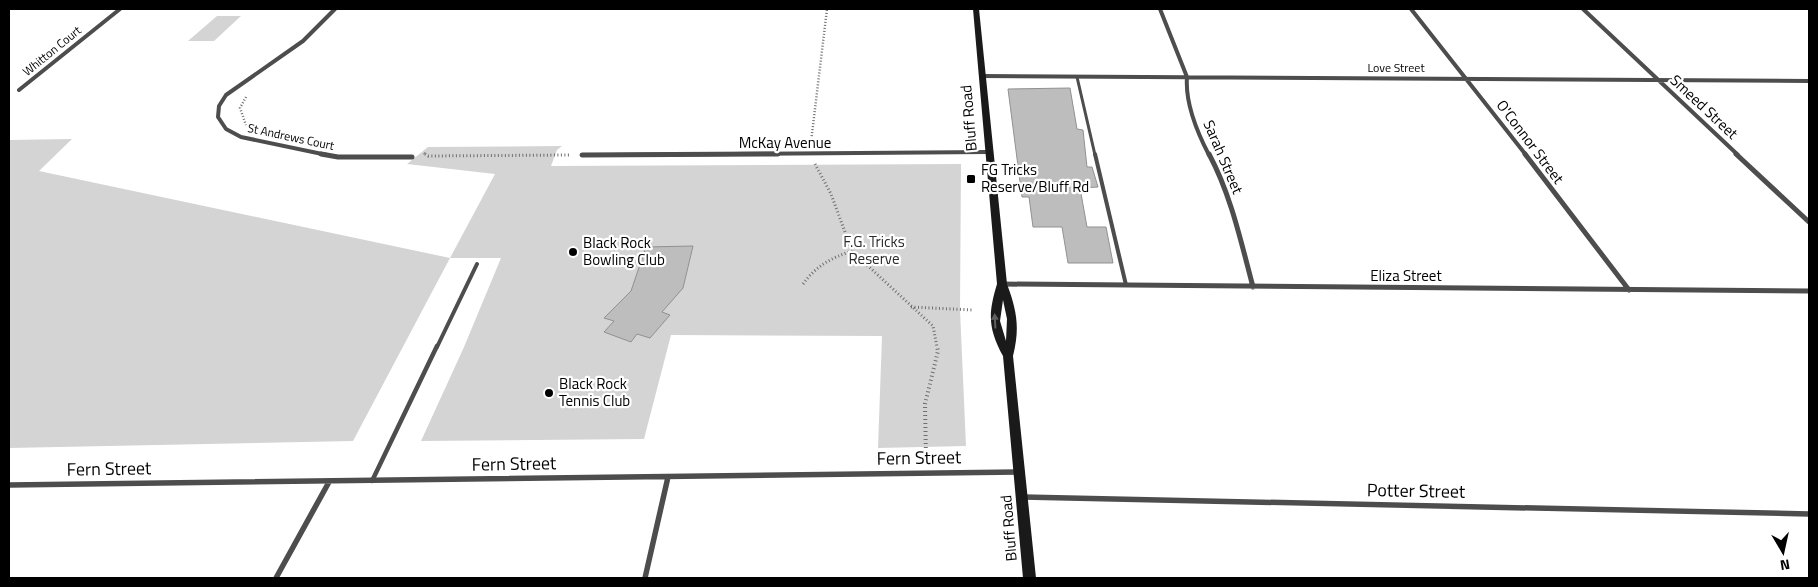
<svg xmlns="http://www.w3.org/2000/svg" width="1818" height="587" font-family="'Titillium Web',sans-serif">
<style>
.green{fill:#d4d4d4}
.building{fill:#bdbdbd;stroke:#919191}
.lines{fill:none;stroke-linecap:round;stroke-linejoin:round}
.path-far2{stroke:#6f6f6f;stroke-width:2.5;stroke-dasharray:1 2;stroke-linecap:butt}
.path-far1{stroke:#6f6f6f;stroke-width:3;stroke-dasharray:1 2.5;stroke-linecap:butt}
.path{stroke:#6f6f6f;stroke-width:4;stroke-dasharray:1 3;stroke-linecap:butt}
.lane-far2{stroke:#4d4d4d;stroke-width:3}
.lane-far1{stroke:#4d4d4d;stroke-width:4}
.lane{stroke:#4d4d4d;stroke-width:4.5}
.street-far2{stroke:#4d4d4d;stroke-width:4}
.street-far1{stroke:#4d4d4d;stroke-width:5}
.street{stroke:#4d4d4d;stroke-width:5.5}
.secondary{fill:#1a1a1a;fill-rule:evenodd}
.oneway{fill:#5f5f5f}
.poi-dot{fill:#000;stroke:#fff;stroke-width:2}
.labels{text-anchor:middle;stroke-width:4.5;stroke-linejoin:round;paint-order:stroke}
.far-street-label{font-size:12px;fill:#000;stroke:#fff}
.street-label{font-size:15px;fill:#000;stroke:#fff}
.poi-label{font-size:15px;fill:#000;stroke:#fff;text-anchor:start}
.park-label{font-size:15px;fill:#2b2b2b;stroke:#fff}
.near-street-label{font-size:18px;fill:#000;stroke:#fff}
</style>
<rect width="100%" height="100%" fill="#fff"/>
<path class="green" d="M217 16H241L214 41H188Z
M72 139 39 171 450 258 495 174 407 164 428 147 562 146 557 150 551 166 961 164 960 310 966 446 878 448 882 336 671 335 644 439 421 441 464 347 501 258H450L353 441 9 448V140Z"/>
<path class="building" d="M1070 88 1077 129 1083 130 1087 167H1092L1098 187 1080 188 1087 227H1106L1113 263H1068L1062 227H1033L1029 197H1022L1008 89Z
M693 246 683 288 662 312 670 315 650 338 637 334 631 342 604 332 614 321 604 318 631 291 646 247Z"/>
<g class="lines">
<path class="path-far2" d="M246 97 240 108 246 125
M811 142 827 9
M424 153 426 155"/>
<path class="path-far1" d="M425 154 428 156 569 155
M815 164 831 194 852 251 933 326 937 347
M803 284C816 266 831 258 852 251
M911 307 973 310"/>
<path class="path" d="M926 460 925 404 938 351 937 346"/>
<path class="lane-far2" d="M1077 77 1095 155"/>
<path class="lane-far1" d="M1095 154 1126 285
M437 347 477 264"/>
<path class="lane" d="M372 481 437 346"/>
<path class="street-far2" d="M1160 9 1187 77C1185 103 1197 132 1209 155
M1411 9 1526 155
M1583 9 1738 155
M982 76 1809 81
M19 90 120 9
M327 155 241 137 226 129 218 117 219 106 226 95 303 41 335 9
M608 155 988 152"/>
<path class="street-far1" d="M321 154 338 157H412
M1209 154C1231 195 1241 242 1253 287
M1525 154 1629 290
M1736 154 1809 222
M582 155 778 154
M1002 284 1809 291"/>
<path class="street" d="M9 485 1020 472
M1023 497 1809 514
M276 578 329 482
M645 578 668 477"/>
<path class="secondary" d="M973 9H979L1007 284C1017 311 1020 328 1013 356L1036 578H1023L1003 356C988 328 988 314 997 284ZM1003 300 1007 319 1006 341 1000 321Z"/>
</g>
<defs><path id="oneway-solid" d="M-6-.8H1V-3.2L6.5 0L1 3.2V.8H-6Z" transform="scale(1.25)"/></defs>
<use class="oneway" href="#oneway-solid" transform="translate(995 321) rotate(-93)"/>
<g class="poi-dot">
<rect x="966" y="174" width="10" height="10" rx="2.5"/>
<circle cx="573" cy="252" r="5"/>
<circle cx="549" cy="393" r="5"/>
</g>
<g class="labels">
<g class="far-street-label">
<text transform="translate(52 51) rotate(-39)" y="4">Whitton Court</text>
<text x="1396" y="72">Love Street</text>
<text transform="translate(291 137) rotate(12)" y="4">St Andrews Court</text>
</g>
<g class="street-label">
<text transform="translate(1704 107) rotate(43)" y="5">Smeed Street</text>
<text transform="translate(969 118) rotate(-95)" y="5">Bluff Road</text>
<text transform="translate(1530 142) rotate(53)" y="5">O'Connor Street</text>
<text x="785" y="148">McKay Avenue</text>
<text transform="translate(1223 157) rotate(67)" y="5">Sarah Street</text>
<text x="1406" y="281">Eliza Street</text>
<text transform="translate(1009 528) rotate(-95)" y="5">Bluff Road</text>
</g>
<g class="poi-label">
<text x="981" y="175">FG Tricks<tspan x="981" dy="17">Reserve/Bluff Rd</tspan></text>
<text x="583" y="248">Black Rock<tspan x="583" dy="17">Bowling Club</tspan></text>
<text x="559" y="389">Black Rock<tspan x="559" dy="17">Tennis Club</tspan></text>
</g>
<g class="park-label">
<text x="874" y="247">F.G. Tricks<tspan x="874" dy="17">Reserve</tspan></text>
</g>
<g class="near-street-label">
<text transform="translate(919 458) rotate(-1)" y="6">Fern Street</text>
<text transform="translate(514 464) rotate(-1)" y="6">Fern Street</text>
<text transform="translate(109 469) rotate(-1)" y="6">Fern Street</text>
<text transform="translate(1416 491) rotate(1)" y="6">Potter Street</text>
</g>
</g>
<rect width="1818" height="587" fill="none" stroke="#000000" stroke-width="20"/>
<g transform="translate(1783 552) rotate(171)" stroke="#ffffff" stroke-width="4" paint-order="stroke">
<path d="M0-4L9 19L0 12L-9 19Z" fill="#000000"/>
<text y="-8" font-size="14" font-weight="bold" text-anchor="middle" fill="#000000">N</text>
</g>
</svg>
